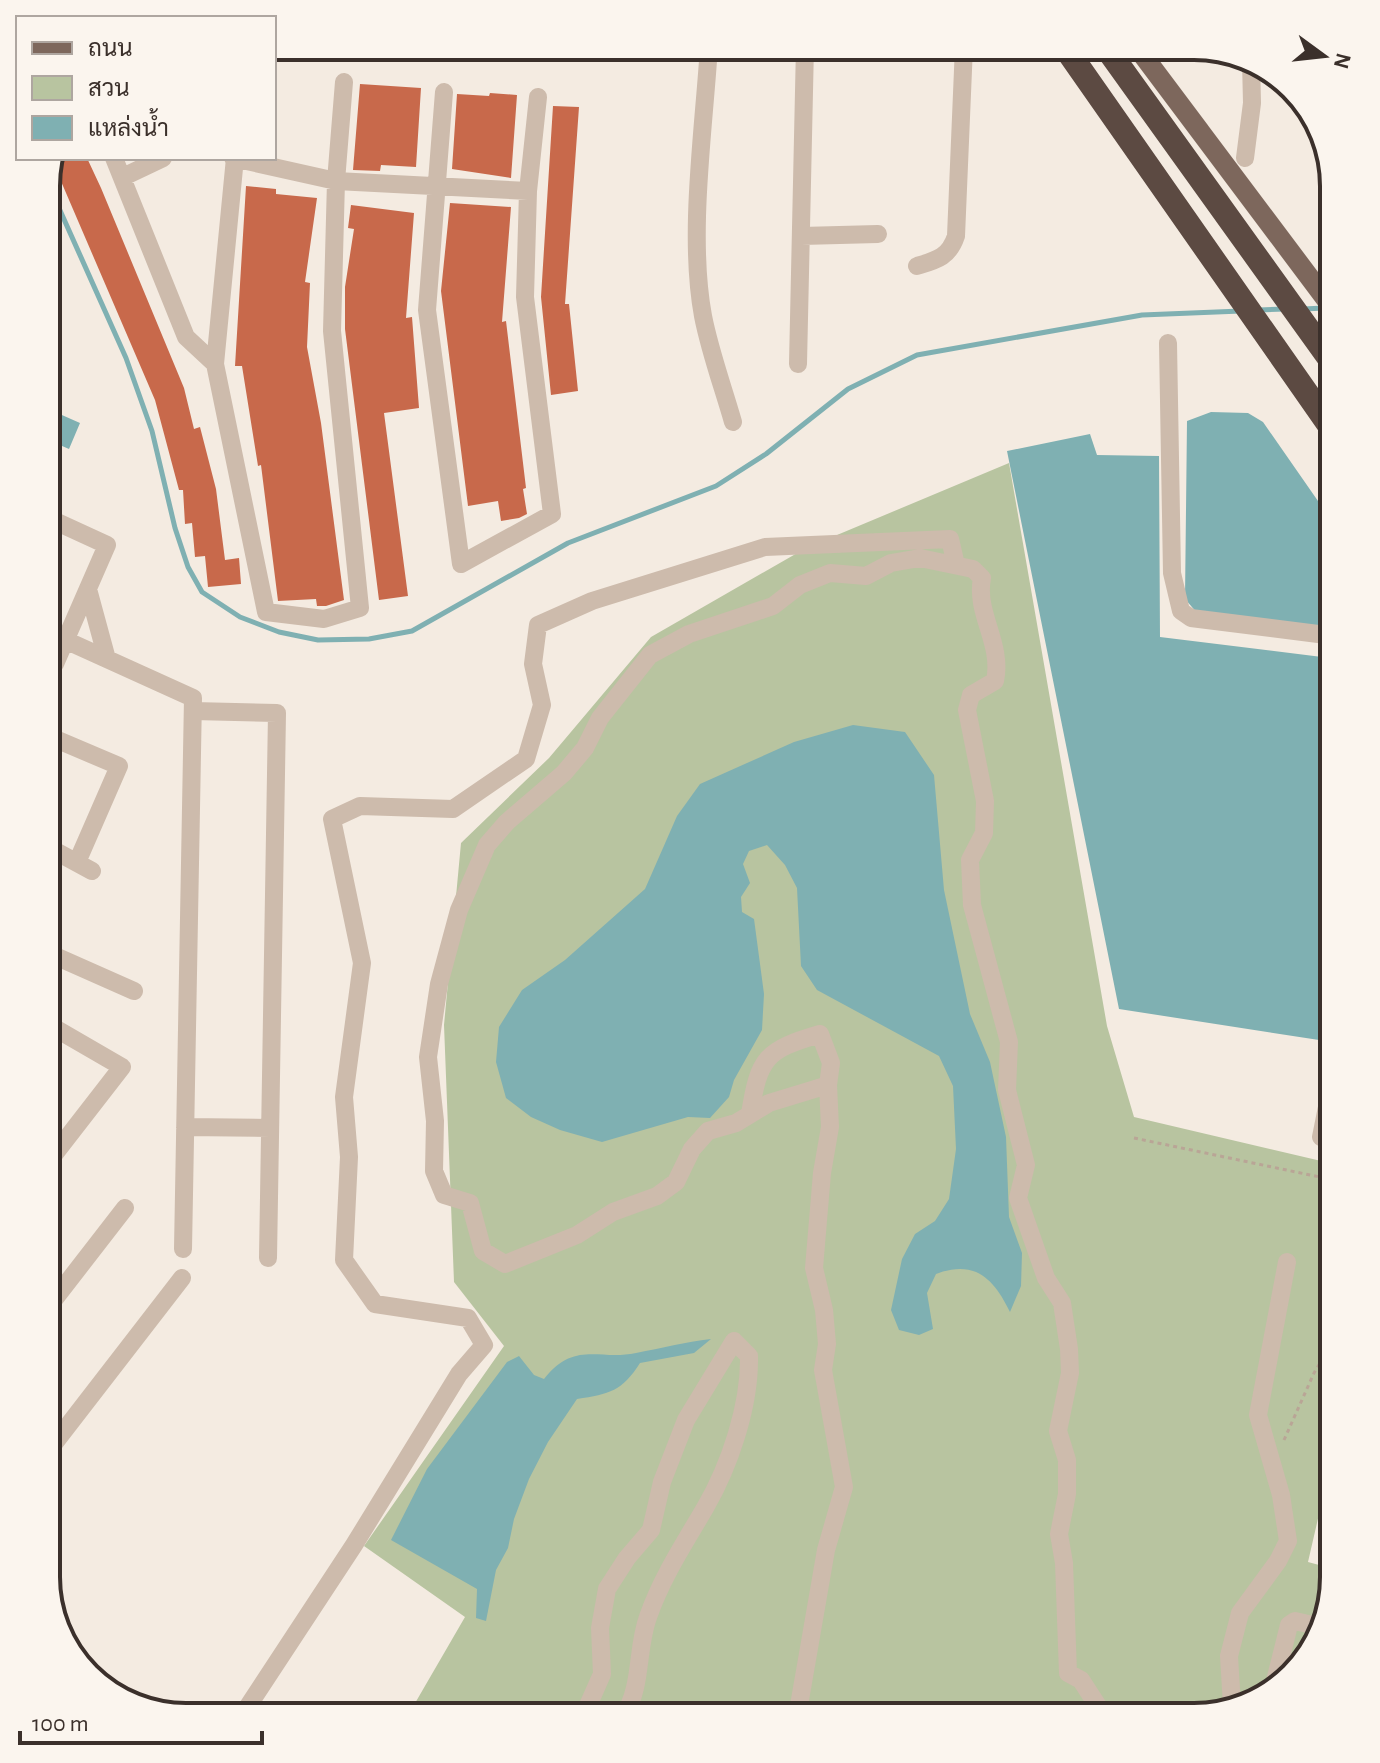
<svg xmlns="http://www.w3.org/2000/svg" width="1380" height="1763" font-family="'Alegreya Sans',Sarabun,sans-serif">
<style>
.green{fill:#b8c4a0}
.water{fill:#7fb0b2}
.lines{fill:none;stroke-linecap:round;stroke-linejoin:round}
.stream{stroke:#7fb0b2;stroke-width:5}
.building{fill:#c8694b}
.path{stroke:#b9a596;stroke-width:3;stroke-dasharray:4 4;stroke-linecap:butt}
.minor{stroke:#cdbbac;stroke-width:18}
.major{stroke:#7d675c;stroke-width:20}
.highway{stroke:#5c4a42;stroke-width:24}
.rim{fill:none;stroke:#3b302b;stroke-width:4}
</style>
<rect width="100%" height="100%" fill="#f4ebe1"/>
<path class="green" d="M1009 463 1107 1026 1134 1117 1334 1164V1449L1308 1562 1334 1569V1577L1315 1647 1271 1694 1194 1717H407L465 1617 364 1546 504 1346 454 1282 444 1025 461 843 549 758 651 637 806 548Z"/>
<path class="water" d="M46 408 80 423 69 449 46 439Z
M1211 412 1248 413 1263 422 1334 524V632L1198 614 1185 599 1187 421Z
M1090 434 1097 455 1159 456 1160 637 1322 657 1333 667 1319 1040 1119 1009 1007 451Z
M853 725 905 732 934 775 944 890 970 1014 990 1062 1006 1137 1009 1217 1022 1253 1021 1286 1010 1312C994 1279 975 1259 936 1274L927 1293 933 1329 919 1335 899 1330 891 1310 902 1259 915 1234 935 1221 949 1199 956 1149 953 1086 939 1056 817 990 801 966 797 888 785 865 767 845 749 851 743 864 750 883 741 897 742 912 754 919 764 994 762 1030 734 1080 729 1097 710 1118 688 1117 602 1142 560 1130 531 1117 506 1098 496 1062 499 1027 522 990 565 960 645 889 677 816 700 784 794 742Z
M711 1339 694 1353 640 1363C622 1391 610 1394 577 1399L548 1442 529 1479 514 1519 508 1548 496 1570 486 1621 476 1618 477 1589 391 1540 427 1469 507 1362 519 1356 534 1375 544 1379C575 1340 599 1361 636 1353 662 1348 685 1342 711 1339Z"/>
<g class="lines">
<path class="stream" d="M46 179 126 358 152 431 175 528 188 567 202 592 240 617 279 632 318 640 369 639 412 631 568 543 716 486 766 454 848 389 917 355 1142 315 1241 311
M1303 309 1325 308
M1259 310 1285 309"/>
</g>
<path class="building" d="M360 84 421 88 416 167 381 165 380 171 353 170Z
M490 93 517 95 511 178 452 169 457 94 489 96Z
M553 106 579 107 565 304H569L578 391 551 395 541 297Z
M51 158H87L101 188 184 388 194 429 200 427 216 489 225 560 239 558 241 584 208 587 205 556 195 557 192 523 185 524 183 490H179L155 400Z
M246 186 276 189V194L317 198 305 282 310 283 307 347 321 423 344 600 326 606H317L316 599 278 601 261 465 258 466 242 366H235Z
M450 203 511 207 502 322 506 321 526 488 523 489 527 514 519 518 501 521 498 501 468 506 441 291Z
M351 205 414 213 406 318 412 317 419 408 384 413 408 596 379 600 345 329V287L354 229 348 228Z"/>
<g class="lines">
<path class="path" d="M1134 1138 1334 1180
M1284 1440 1314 1373 1334 1340"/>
<path class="minor" d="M709 46C704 129 688 235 703 316 710 352 723 387 733 422
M444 92 427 310 461 564 552 514 525 297 528 191 538 97
M114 158 186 337 215 364
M233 158 336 181 528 191
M235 158 215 364 266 612 324 619 360 608 332 331 336 181 344 82
M1245 158 1252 103 1251 61
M123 177 163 158
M801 236 878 234
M917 266C937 260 949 257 956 236L964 46
M1168 343 1172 573 1181 611 1191 618 1334 636
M798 364 805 46
M46 517 107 545 55 664
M88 589 107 659
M65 640 193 698 183 1249
M193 711 277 713 268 1258
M46 735 119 766 78 860
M46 846 92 871
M46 952 134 991
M750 1114C759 1058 765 1050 820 1034L831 1063 828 1085
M185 1127 270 1128
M1334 1142 1321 1137 1334 1072
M46 1165 122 1067 46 1023
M46 1310 125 1208
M46 1454 182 1278
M1272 1693 1289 1625 1295 1621 1321 1627
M1232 1706 1229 1656 1240 1613 1278 1561 1288 1541 1281 1495 1258 1415 1287 1262
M241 1717 354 1545 459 1374 484 1345 468 1318 375 1304 344 1260 349 1157 344 1097 362 963 332 819 360 806 453 809 526 759 542 705 533 664 538 625 592 601 765 547 950 539 956 565
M583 1717 602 1674 600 1628 607 1589 627 1558 651 1530 662 1482 686 1420 734 1341 749 1356C750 1405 730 1465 705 1508 684 1544 662 1577 648 1617 636 1650 643 1686 623 1717
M797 1717 826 1550 844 1487 823 1370 827 1344 824 1310 814 1268 822 1173 830 1127 828 1085 769 1103 736 1123 708 1131 692 1149 676 1182 657 1196 613 1212 577 1235 505 1264 483 1251 470 1203 444 1195 434 1171 435 1121 428 1057 439 984 459 910 487 845 507 822 564 773 585 748 600 718 650 655 689 634 773 606 800 585 830 573 866 576 891 563 920 558 973 569 982 578C975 614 1003 643 995 681L971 695 967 710 985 801 984 833 970 860 972 905 1009 1042 1007 1090 1026 1165 1018 1198 1046 1278 1062 1303 1069 1349 1070 1373 1058 1431 1067 1460V1494L1059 1534 1064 1563 1068 1673 1081 1680 1105 1717"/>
<path class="major" d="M1136 46 1334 310"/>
<path class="highway" d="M1064 46 1334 432
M1105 46 1334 365"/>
</g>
<path d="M0 0H1380V1763H0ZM186 60H1194A126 126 0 0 1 1320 186V1577A126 126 0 0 1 1194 1703H186A126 126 0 0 1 60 1577V186A126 126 0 0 1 186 60Z" fill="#fbf5ee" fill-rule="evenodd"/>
<path class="rim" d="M186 60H1194A126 126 0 0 1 1320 186V1577A126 126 0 0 1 1194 1703H186A126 126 0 0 1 60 1577V186A126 126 0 0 1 186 60Z"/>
<rect x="16" y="16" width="260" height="144" fill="#fbf5ee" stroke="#aea6a0" stroke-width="2"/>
<rect x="32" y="42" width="40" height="12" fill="#7d675c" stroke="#aea6a0" stroke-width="2"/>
<text x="88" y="56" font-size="24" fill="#3b302b">ถนน</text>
<rect x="32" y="76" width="40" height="24" fill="#b8c4a0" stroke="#aea6a0" stroke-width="2"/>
<text x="88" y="96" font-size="24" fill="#3b302b">สวน</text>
<rect x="32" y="116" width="40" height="24" fill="#7fb0b2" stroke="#aea6a0" stroke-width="2"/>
<text x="88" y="136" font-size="24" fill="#3b302b">แหล่งน้ำ</text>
<g transform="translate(1324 56) rotate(105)" stroke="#fbf5ee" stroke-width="6" paint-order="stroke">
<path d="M0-6L14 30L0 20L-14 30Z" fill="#3b302b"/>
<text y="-12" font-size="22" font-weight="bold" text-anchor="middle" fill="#3b302b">N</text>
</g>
<path d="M20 1731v12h242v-12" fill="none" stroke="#3b302b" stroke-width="4"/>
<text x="32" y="1731" font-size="24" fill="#3b302b" stroke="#fbf5ee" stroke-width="6" paint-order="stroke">100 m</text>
</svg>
